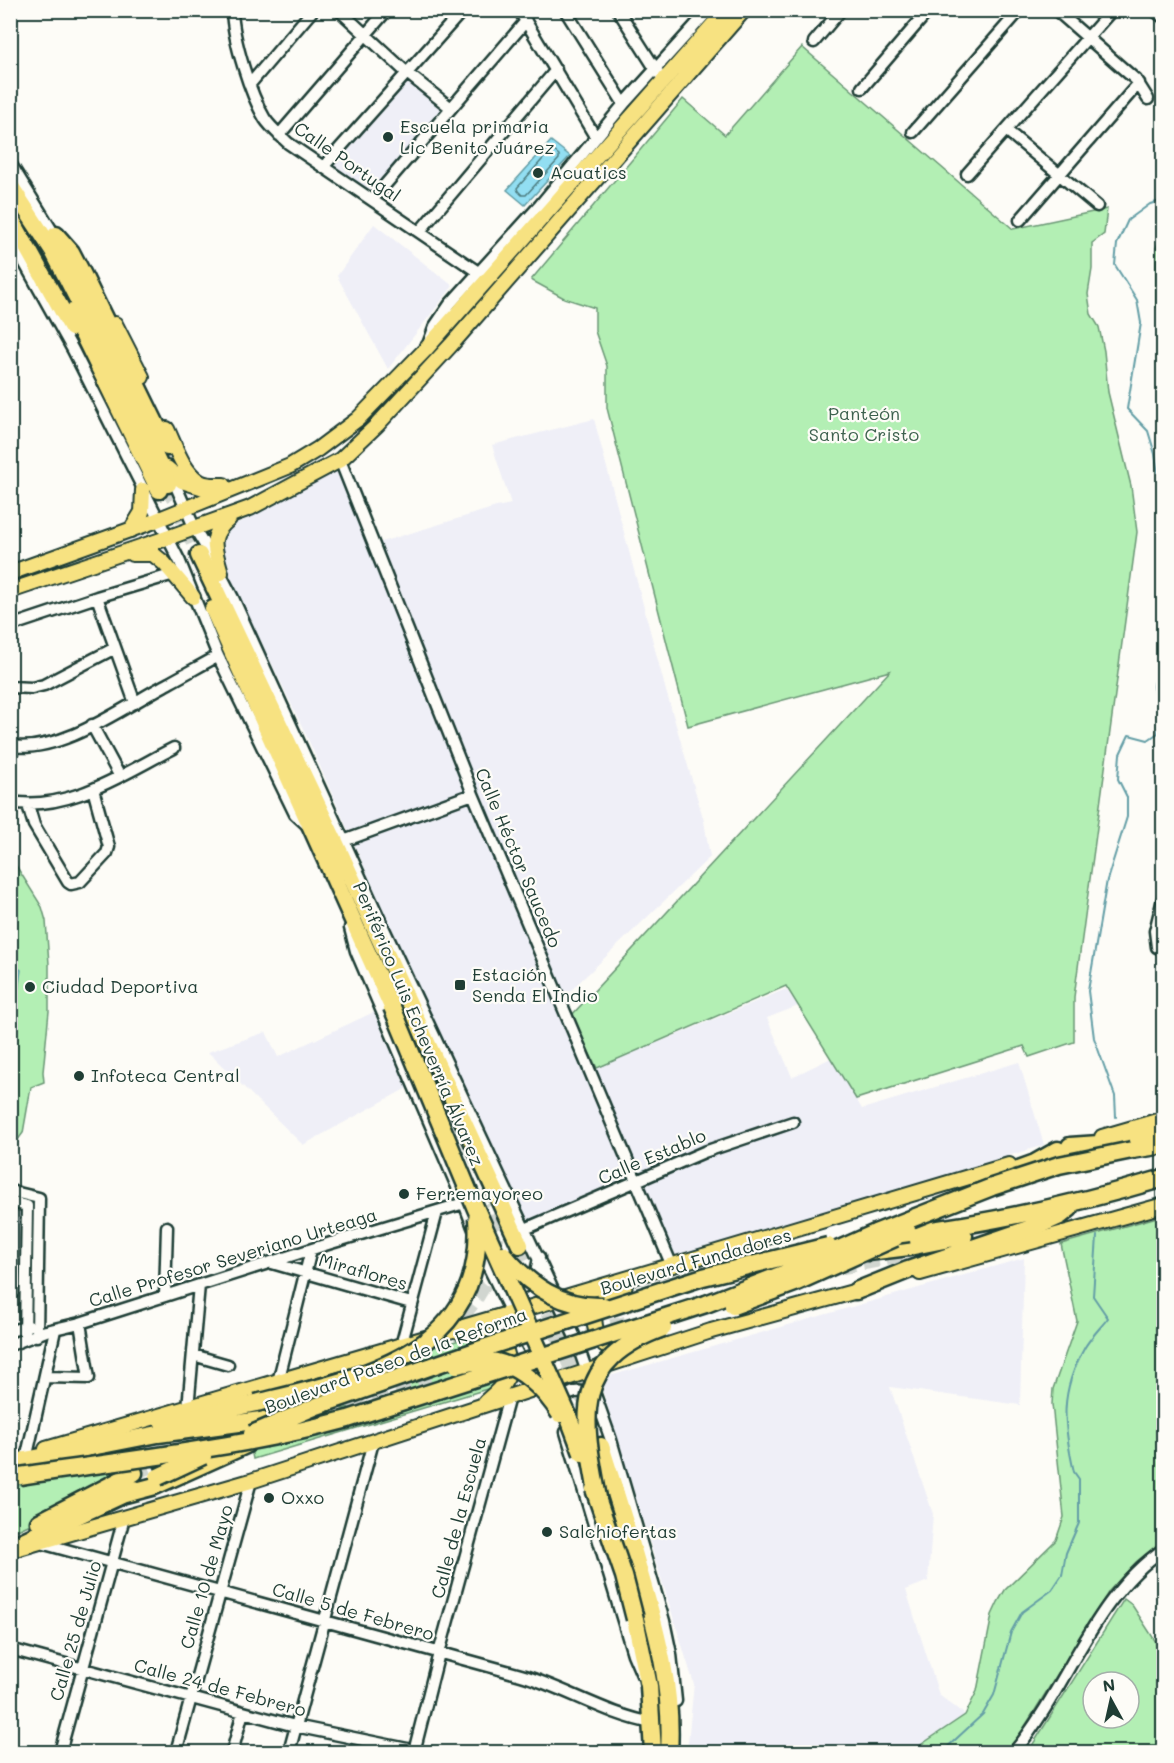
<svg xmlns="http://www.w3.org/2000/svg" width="1174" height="1763" font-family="Mali,sans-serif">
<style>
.built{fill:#efeff7}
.green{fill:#b3efb4;stroke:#699674;stroke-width:1.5;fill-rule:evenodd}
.water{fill:#92def2;stroke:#649ea6;stroke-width:1.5}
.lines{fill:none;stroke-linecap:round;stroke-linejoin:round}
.shore{stroke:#4d7d80;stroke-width:1.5}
.stream{stroke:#649ea6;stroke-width:2}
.highway-tunnel{stroke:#d1d6d0;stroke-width:16;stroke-dasharray:16 8;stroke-linecap:butt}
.minor-casing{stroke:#1f3d34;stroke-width:15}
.major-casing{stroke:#1f3d34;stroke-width:18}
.highway-casing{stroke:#1f3d34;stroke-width:21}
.minor{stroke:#fdfcf7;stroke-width:10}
.major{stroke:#f7e281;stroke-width:14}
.highway{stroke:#f7e281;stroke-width:16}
.highway-bridge-casing{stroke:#1f3d34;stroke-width:21;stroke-linecap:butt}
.highway-bridge{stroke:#f7e281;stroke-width:16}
.poi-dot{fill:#1f3d34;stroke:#fdfcf7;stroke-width:2}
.labels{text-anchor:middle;stroke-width:4.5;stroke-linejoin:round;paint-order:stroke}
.poi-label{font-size:18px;fill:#1f3d34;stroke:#fdfcf7;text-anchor:start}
.street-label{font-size:18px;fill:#1f3d34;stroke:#fdfcf7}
.park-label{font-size:18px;fill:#3d614e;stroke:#fdfcf7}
</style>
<rect width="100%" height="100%" fill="#fdfcf7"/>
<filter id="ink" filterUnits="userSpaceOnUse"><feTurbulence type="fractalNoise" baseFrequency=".0167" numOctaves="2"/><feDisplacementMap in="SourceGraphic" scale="12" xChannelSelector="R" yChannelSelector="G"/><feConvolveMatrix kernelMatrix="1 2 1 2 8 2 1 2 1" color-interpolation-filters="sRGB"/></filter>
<g filter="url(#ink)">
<path class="built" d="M409 78 444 108 371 192 332 166Z
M374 224 453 286 388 369 337 276Z
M594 419 666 691 704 821 710 857 566 995 556 1007 583 1074 786 989 798 1006 767 1018 792 1077 831 1058 862 1109 1019 1062 1044 1145 676 1258 642 1176 526 1224 374 889 307 737 210 534 252 517 337 470 368 546 496 507 511 504 492 445Z
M374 1012 407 1088 303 1145 208 1052 266 1032 278 1057Z
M11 1188 23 1190 11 1329Z
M1024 1258 1020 1405 890 1387 933 1514 928 1581 906 1590 939 1695 968 1717 921 1752H687L694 1684 599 1379Z"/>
<path class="green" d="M802 47 1013 229 1107 209 1104 234 1092 243V269L1088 294 1091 314 1099 327 1104 351 1108 392 1131 486 1137 532 1074 997V1042L1029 1057 1024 1046 856 1099 786 986 597 1068 571 1016 890 671 688 726 607 408V366L595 331V308L564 298 531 280 683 99 725 135Z
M1163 230V319L1156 305V248Z
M10 856 42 907 46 921 49 964V1011L43 1072 44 1082 31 1087 23 1133 11 1149Z
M1157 1217 1163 1219V1540L1136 1562 1109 1591 1009 1752H915L922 1744 965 1715 977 1691 992 1615 998 1602 1005 1590 1056 1540 1064 1517 1052 1404 1053 1389 1077 1321 1061 1244Z
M467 1338C480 1339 500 1343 503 1359 504 1366 499 1376 498 1383L487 1389 253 1459 247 1429 407 1395 406 1385 231 1421 229 1416 358 1368Z
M144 1465 37 1521 11 1533V1486Z
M1124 1599 1132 1605 1156 1642 1163 1708V1752H1028ZM1093 1682H1129V1718H1093Z"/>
<path class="water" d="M551 141 570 156 525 205 507 190Z
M11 964 21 970 11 1043Z"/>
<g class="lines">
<path class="shore" d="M550 151H554L559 155V159L526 195H522L518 191 517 188Z"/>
<path class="stream" d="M1164 200 1150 204 1128 220 1117 244 1115 265 1137 300 1141 323 1127 409 1148 431 1155 454 1164 516
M1116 1117 1115 1096 1094 1038 1088 991 1107 880 1127 817V797L1118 779 1120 754 1129 735 1148 740 1158 733 1159 720 1154 686 1164 630
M942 1752 983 1714 994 1695 1011 1632 1022 1612 1052 1590 1062 1575 1066 1553 1079 1523V1479L1074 1472C1063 1423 1059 1393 1085 1347 1091 1337 1101 1327 1108 1318L1093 1296 1097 1236"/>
<path class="highway-tunnel" d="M167 447 181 485
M168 484 199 555
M521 1244 541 1286
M839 1267 907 1254
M539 1290 580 1388
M565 1315C584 1329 606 1330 629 1323
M444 1333C484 1298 505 1256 491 1203
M510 1369C539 1365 563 1378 584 1398
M325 1409 432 1385
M134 1473 246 1417 291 1402"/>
<defs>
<path id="minor" d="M232 10C233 40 250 94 265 119 271 128 280 135 288 143L478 272
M339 10 407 73 451 108
M519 10 596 138
M565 10 624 104
M618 10 658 73
M1056 10 1136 80 1148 99
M1154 10 1164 18
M814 42 841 10
M250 84 313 10
M862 88 929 10
M1006 130 1097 206
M913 132 1020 10
M279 135 387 10
M10 163 57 239
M324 166 463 10
M967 174 1112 10
M372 200 526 21
M1020 220 1139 83
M420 231 556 70
M10 237 73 350 180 562 218 656 295 814 307 825
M429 342 435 326 450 304 540 205 624 104 709 10
M340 460 473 794 672 1266
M171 475 195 529 209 552 233 598 385 931 574 1335 611 1440 664 1621 671 1654 676 1701
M97 597 135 703
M10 626 97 597 174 574
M10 687 32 688 44 685 115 648
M92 725 119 775
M10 746C62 754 125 706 169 683 185 674 202 665 218 656
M10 802C69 812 124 773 174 748
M28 805 34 825 68 882 71 884 80 882 107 853 109 847 93 789
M338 843 473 794
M1164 895 1155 931 1157 947 1164 950
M350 928 356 951 464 1203 487 1264 536 1363
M10 1191 39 1198 37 1336
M10 1202 27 1206 25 1339
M525 1229 704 1152 793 1122
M272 1263 411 1303
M507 1286C531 1293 536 1277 539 1257
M165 1296 167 1227
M10 1331 29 1326
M10 1345 46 1331 80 1323 331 1243 464 1203
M401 1346 437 1212
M193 1355 228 1365
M46 1377 89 1378 80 1323
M278 1382 311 1250
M561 1407C566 1389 582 1388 596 1398
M188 1408 199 1285
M566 1432 633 1654 642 1675
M27 1455 55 1330
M41 1543 521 1675C566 1688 607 1715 653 1723
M10 1649 295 1726 422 1752
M60 1752 124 1518
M176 1752 251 1481
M232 1752 243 1712
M289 1752 373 1442
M414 1752 439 1653 509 1397
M1014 1752C1068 1688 1092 1598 1164 1549"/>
<path id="major" d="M115 324 142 377
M167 429C175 446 183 472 200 482 207 486 217 485 224 485
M167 468 182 481 204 488
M131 530 142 512 143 490
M132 554H153L164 563 193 597
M10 573 152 522 290 466 318 449 358 419 426 349 726 10
M221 573C215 549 207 537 229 519
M10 591 167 538 250 508 340 460 377 425 451 345 744 10
M1102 1137 1164 1119
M920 1273 1164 1205
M625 1285C616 1291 604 1296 598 1305 591 1316 595 1336 604 1345 610 1350 620 1351 627 1352
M458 1331C478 1332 504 1335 508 1358 510 1366 510 1374 505 1381 501 1389 492 1396 485 1402
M46 1449C368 1356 688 1261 1009 1165
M19 1548 251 1481 711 1331 864 1289"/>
<path id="highway" d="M10 185 53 251 118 378 168 484
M10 217 72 328
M56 235 71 252 83 275 167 447
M72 312 159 490
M199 555 336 844 520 1245
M213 609 392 1007
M1070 1146 1099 1144 1164 1132
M1132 1150 1164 1145
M991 1179 1035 1163 1058 1150
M909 1233C996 1222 1080 1203 1164 1178
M868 1252 909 1247 964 1236
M856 1291 908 1270 1040 1225 1060 1216 1070 1208
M163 1423 256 1403
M601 1446C615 1490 629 1533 641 1577 658 1635 673 1692 669 1752
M10 1463 158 1434 261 1420
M125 1494 155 1486 246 1445
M39 1522 134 1473
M10 1547 135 1489
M635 1619 649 1686 653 1752"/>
</defs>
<use href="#minor" class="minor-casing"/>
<use href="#major" class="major-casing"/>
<use href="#highway" class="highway-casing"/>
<use href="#minor" class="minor"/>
<use href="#major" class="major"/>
<use href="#highway" class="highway"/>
<defs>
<path id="highway-bridge" d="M392 1007 476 1209 567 1413 582 1453
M880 1237 909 1233
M503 1254C529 1285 561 1308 604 1306
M733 1306 795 1283 895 1238
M457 1365C467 1363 480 1360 490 1361 520 1364 546 1391 560 1414
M256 1403C360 1378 487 1355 477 1218
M252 1434 317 1406 487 1347 703 1277 828 1246
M20 1476C130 1459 241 1448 348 1419L706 1304 783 1274 875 1233 992 1187 1059 1165 1132 1150
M158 1477 203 1456
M594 1489 624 1576 635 1619
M598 1498C583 1418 570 1362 663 1328"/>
</defs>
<use href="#highway-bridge" class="highway-bridge-casing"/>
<use href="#highway-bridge" class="highway-bridge"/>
</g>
</g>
<g class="poi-dot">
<circle cx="388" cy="137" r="6"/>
<circle cx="538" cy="173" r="6"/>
<rect x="454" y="979" width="12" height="12" rx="3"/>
<circle cx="30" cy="987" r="6"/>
<circle cx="79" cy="1076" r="6"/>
<circle cx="404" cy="1194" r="6"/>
<circle cx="269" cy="1498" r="6"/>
<circle cx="547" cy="1532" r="6"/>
</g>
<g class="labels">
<g class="poi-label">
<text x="400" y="133">Escuela primaria<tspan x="400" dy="21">Lic Benito Juárez</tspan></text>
<text x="550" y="179">Acuatics</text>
<text x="472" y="981">Estación<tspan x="472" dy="21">Senda El Indio</tspan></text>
<text x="42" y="993">Ciudad Deportiva</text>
<text x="91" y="1082">Infoteca Central</text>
<text x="416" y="1200">Ferremayoreo</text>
<text x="281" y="1504">Oxxo</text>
<text x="559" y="1538">Salchiofertas</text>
</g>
<g class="street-label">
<text transform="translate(347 162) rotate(35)" y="6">Calle Portugal</text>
<text transform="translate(518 858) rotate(67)" y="6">Calle Héctor Saucedo</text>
<text transform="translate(418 1024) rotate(67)" y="6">Periférico Luis Echeverría Álvarez</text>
<text transform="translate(652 1157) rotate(-23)" y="6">Calle Establo</text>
<text transform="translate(233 1258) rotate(-17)" y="6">Calle Profesor Severiano Urteaga</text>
<text transform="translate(696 1262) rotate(-16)" y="6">Boulevard Fundadores</text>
<text transform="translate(363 1272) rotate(16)" y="6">Miraflores</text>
<text transform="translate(396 1361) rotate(-20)" y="6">Boulevard Paseo de la Reforma</text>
<text transform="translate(459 1518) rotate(-75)" y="6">Calle de la Escuela</text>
<text transform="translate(207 1577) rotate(-74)" y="6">Calle 10 de Mayo</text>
<text transform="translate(353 1612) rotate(16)" y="6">Calle 5 de Febrero</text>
<text transform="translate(76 1631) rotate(-74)" y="6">Calle 25 de Julio</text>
<text transform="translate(220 1688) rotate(15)" y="6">Calle 24 de Febrero</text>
</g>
<g class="park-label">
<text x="864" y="420">Panteón<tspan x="864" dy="21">Santo Cristo</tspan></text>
</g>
</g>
<rect width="1174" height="1763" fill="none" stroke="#fdfcf7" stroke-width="36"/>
<rect x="18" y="18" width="1138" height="1727" fill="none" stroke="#1f3d34" stroke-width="2" filter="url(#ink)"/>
<g transform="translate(1111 1700) rotate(352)"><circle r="28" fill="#fdfcf7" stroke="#a4b0a9" stroke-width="1.5"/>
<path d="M0-4.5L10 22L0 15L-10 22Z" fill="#1f3d34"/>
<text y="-9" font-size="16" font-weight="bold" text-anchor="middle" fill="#1f3d34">N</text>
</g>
</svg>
